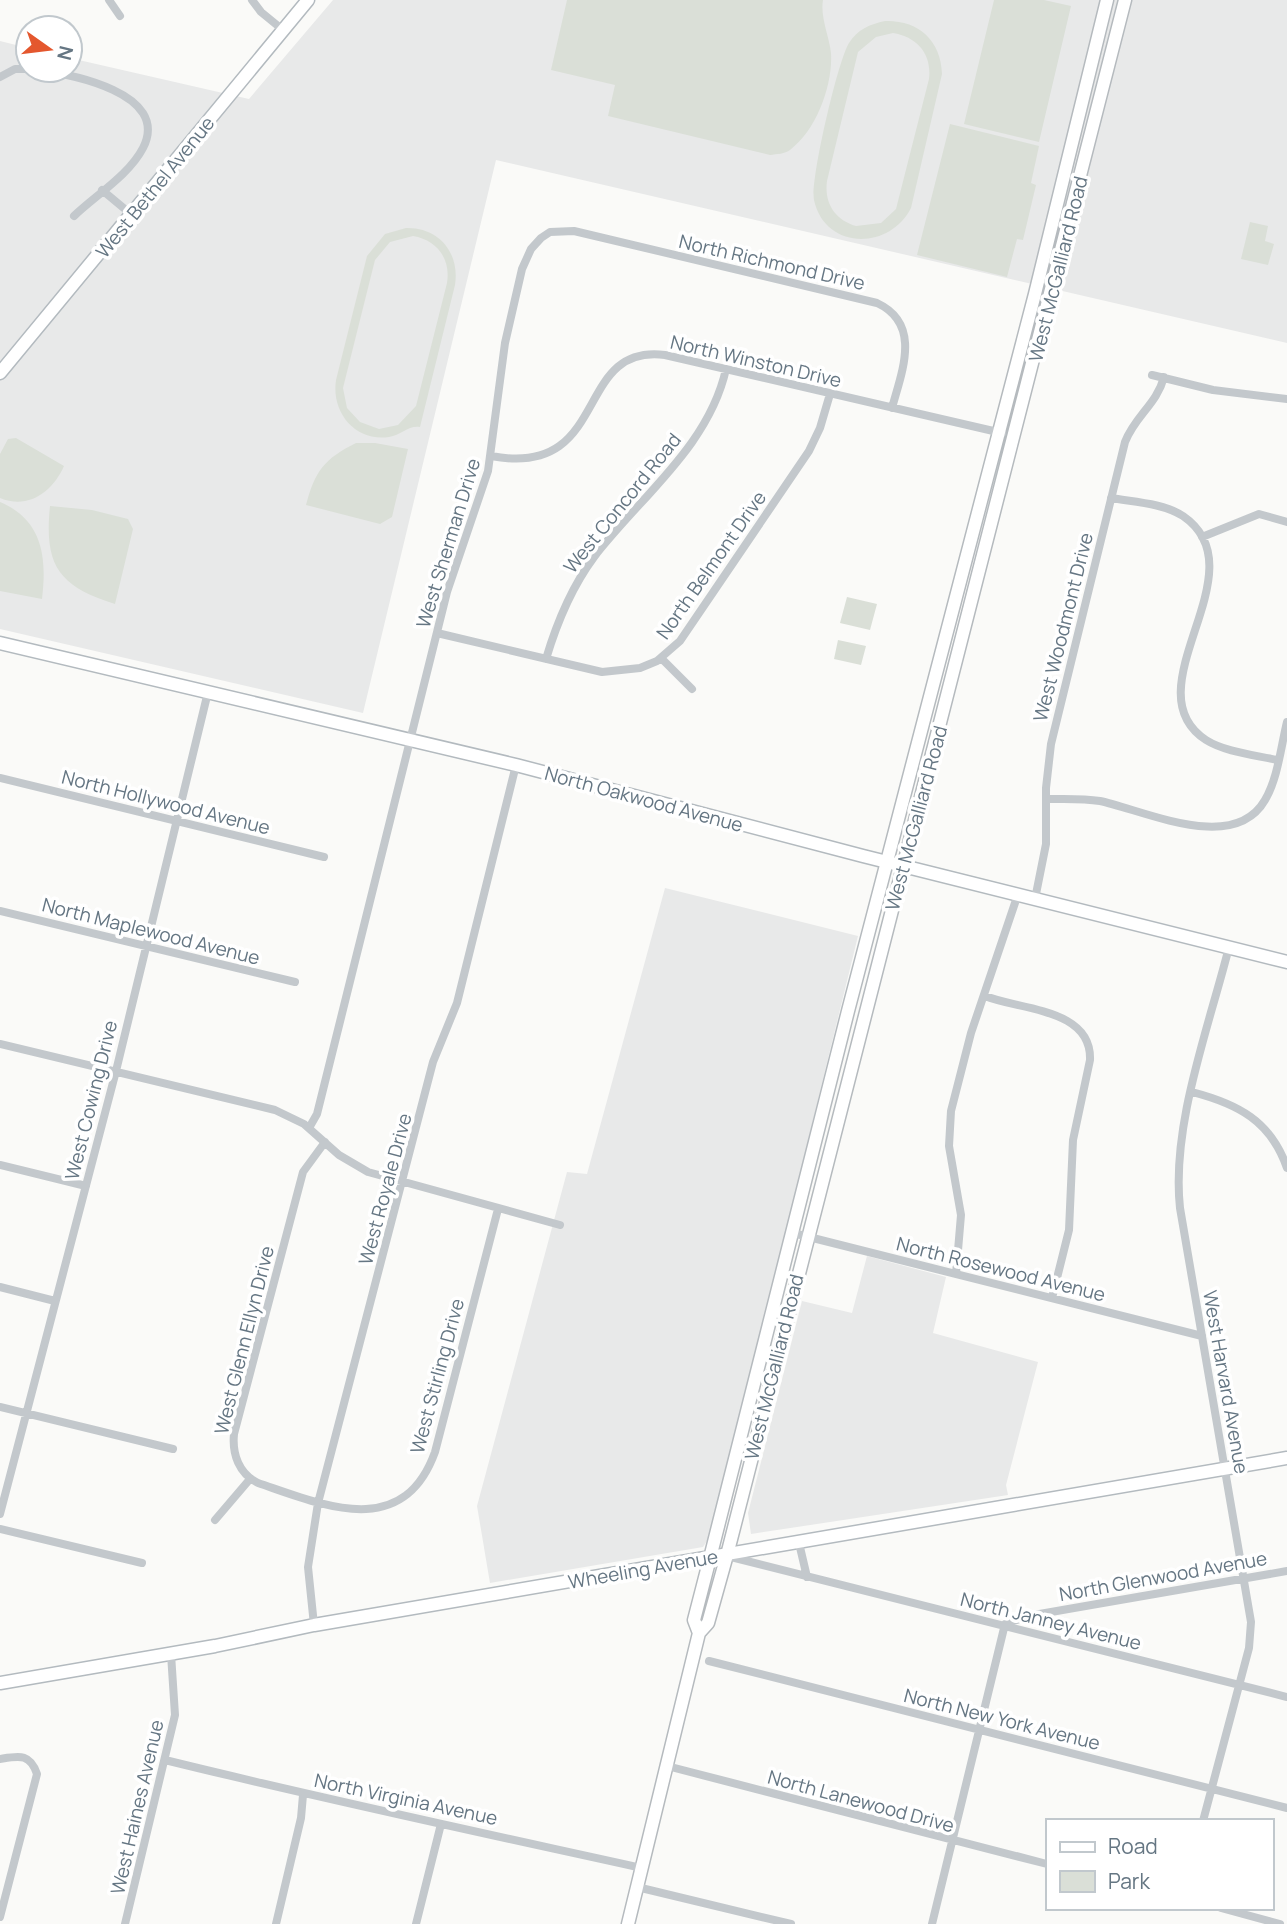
<svg xmlns="http://www.w3.org/2000/svg" width="1287" height="1924" font-family="Manrope,sans-serif">
<style>
.built{fill:#e8e9e9}
.green{fill:#dadfd7;fill-rule:evenodd}
.lines{fill:none;stroke-linecap:round;stroke-linejoin:round}
.secondary-casing{stroke:#b3babf;stroke-width:15}
.primary-casing{stroke:#b5babe;stroke-width:15}
.street{stroke:#c3c8cc;stroke-width:8}
.secondary{stroke:#fff;stroke-width:12}
.primary{stroke:#fff;stroke-width:12}
.labels{text-anchor:middle;stroke-width:7;stroke-linejoin:round;paint-order:stroke}
.street-label{font-size:19px;fill:#657683;stroke:#fff}
</style>
<rect width="100%" height="100%" fill="#fafaf8"/>
<path class="built" d="M333 0H1287V343L496 160 363 713 0 629V41L28 48V70H70V58L249 99Z
M665 888 858 936 712 1533 703 1547 490 1583 477 1506 567 1172 587 1174Z
M867 1256 946 1277 933 1333 1038 1362 1006 1485 1008 1495 751 1534 748 1513 802 1301 852 1313Z"/>
<path class="green" d="M567 0H823C820 17 829 35 831 53 833 84 817 130 790 150 785 154 777 154 770 155L608 116 615 85 551 70Z
M994 0H1044L1071 6 1039 142 964 124Z
M885 21C918 20 941 40 942 74L911 208C889 251 825 250 814 200 810 181 838 60 849 43 857 30 870 24 885 21ZM893 33C918 37 932 55 929 79L896 209 881 223 856 226C835 220 824 203 827 181L858 52 876 37Z
M950 124 1039 146 1031 183 1036 185 1023 240 1017 239 1007 277 917 255Z
M1250 222 1268 226 1265 241 1274 244 1268 265 1241 259Z
M406 228C439 227 460 253 455 285L420 427C409 425 401 435 389 437 355 442 331 412 336 380L367 256 385 234ZM413 236C437 240 451 259 447 283L416 406 398 425 379 429 360 422 347 408 343 388 375 260 390 242Z
M16 438 64 466C53 491 29 510 0 498V454L8 439Z
M356 443H375L408 449 392 517 380 524 306 505C315 471 324 459 356 443Z
M0 502C43 520 47 558 42 599L0 591Z
M50 506 92 510 128 519 133 529 115 604C58 586 44 565 50 506Z
M847 597 877 604 870 630 840 623Z
M838 640 866 646 861 665 834 659Z"/>
<g class="lines">
<defs>
<path id="secondary" d="M0 373 308 0
M0 643 516 765 863 856 1287 962
M0 1683 215 1646 314 1625 1287 1458"/>
<path id="primary" d="M699 1633 694 1620 710 1558 848 1011 1035 294 1107 0
M628 1924 699 1633 708 1623 727 1555 1125 0"/>
</defs>
<use href="#secondary" class="secondary-casing"/>
<use href="#primary" class="primary-casing"/>
<path class="street" d="M109 0 120 16
M252 0 261 12 283 30
M35 70C71 74 171 93 143 148 129 175 96 195 74 216
M0 77 15 69H28
M102 190 132 215
M1152 375 1213 390 1287 399
M491 456C612 479 572 343 665 355L1002 433
M1111 498C1133 502 1163 503 1183 516 1263 571 1128 689 1206 740 1225 752 1255 755 1277 760
M1202 537 1259 514 1287 522
M437 633 602 672 640 668 657 661 680 641 809 451 820 428 830 394
M661 658 692 689
M546 659C557 622 571 588 594 557 640 497 709 446 726 369
M0 778 324 857
M1046 799C1064 799 1082 798 1100 801 1146 811 1234 854 1265 800 1278 778 1281 746 1287 722
M1035 899 1046 844V788L1051 744 1125 442C1135 416 1157 404 1164 377
M0 911 295 982
M985 996C1019 1010 1092 1008 1090 1060L1073 1140 1069 1230 1052 1298
M0 1044 275 1110 304 1124 339 1155 368 1172 560 1225
M1192 1092C1238 1104 1271 1121 1287 1168
M309 1128 317 1114 447 592 488 471 505 343 522 269 531 249 541 238 550 232 574 231 877 303C922 324 902 371 892 408
M325 1142 303 1172 234 1434C232 1454 239 1474 258 1483 323 1505 403 1541 435 1452L498 1209
M0 1165 86 1186
M793 1233 1202 1336
M956 1274 961 1215 949 1146 951 1111 971 1033 1018 894
M0 1287 55 1301
M0 1407 173 1449
M0 1514 116 1071 208 692
M215 1520 250 1479
M0 1529 142 1563
M799 1543 807 1577
M727 1556 1287 1697
M314 1625 308 1567 318 1503 433 1062 457 1003 516 765
M709 1661 1287 1808
M0 1759C19 1756 30 1753 37 1774L0 1917
M165 1760C323 1799 483 1833 642 1868
M667 1766 1047 1864
M1203 1821 1249 1648 1251 1622 1180 1208C1171 1125 1209 1027 1229 947
M637 1887 791 1924
M1221 1908 1280 1924
M125 1924 175 1715 171 1654
M276 1924 301 1818 303 1795
M416 1924 441 1824
M932 1924 1005 1624 1028 1616 1287 1571"/>
<use href="#secondary" class="secondary"/>
<use href="#primary" class="primary"/>
</g>
<g class="labels">
<g class="street-label">
<text transform="translate(155 187) rotate(-51)" y="7">West Bethel Avenue</text>
<text transform="translate(772 262) rotate(13)" y="7">North Richmond Drive</text>
<text transform="translate(1058 269) rotate(-76)" y="7">West McGalliard Road</text>
<text transform="translate(756 361) rotate(13)" y="7">North Winston Drive</text>
<text transform="translate(622 503) rotate(-51)" y="7">West Concord Road</text>
<text transform="translate(448 543) rotate(-73)" y="7">West Sherman Drive</text>
<text transform="translate(711 565) rotate(-55)" y="7">North Belmont Drive</text>
<text transform="translate(1063 627) rotate(-76)" y="7">West Woodmont Drive</text>
<text transform="translate(644 799) rotate(15)" y="7">North Oakwood Avenue</text>
<text transform="translate(166 802) rotate(14)" y="7">North Hollywood Avenue</text>
<text transform="translate(916 818) rotate(-75)" y="7">West McGalliard Road</text>
<text transform="translate(151 931) rotate(14)" y="7">North Maplewood Avenue</text>
<text transform="translate(91 1100) rotate(-76)" y="7">West Cowing Drive</text>
<text transform="translate(385 1189) rotate(-75)" y="7">West Royale Drive</text>
<text transform="translate(1001 1269) rotate(14)" y="7">North Rosewood Avenue</text>
<text transform="translate(244 1340) rotate(-76)" y="7">West Glenn Ellyn Drive</text>
<text transform="translate(774 1367) rotate(-76)" y="7">West McGalliard Road</text>
<text transform="translate(437 1376) rotate(-75)" y="7">West Stirling Drive</text>
<text transform="translate(1226 1382) rotate(80)" y="7">West Harvard Avenue</text>
<text transform="translate(643 1569) rotate(-10)" y="7">Wheeling Avenue</text>
<text transform="translate(1163 1576) rotate(-10)" y="7">North Glenwood Avenue</text>
<text transform="translate(1051 1621) rotate(14)" y="7">North Janney Avenue</text>
<text transform="translate(1002 1719) rotate(14)" y="7">North New York Avenue</text>
<text transform="translate(406 1799) rotate(12)" y="7">North Virginia Avenue</text>
<text transform="translate(861 1801) rotate(15)" y="7">North Lanewood Drive</text>
<text transform="translate(137 1807) rotate(-77)" y="7">West Haines Avenue</text>
</g>
</g>
<rect x="1046" y="1819" width="228" height="91" fill="#ffffff" stroke="#c1c8cd" stroke-width="2"/>
<rect x="1060" y="1842" width="35" height="10" fill="#ffffff" stroke="#c1c8cd" stroke-width="2"/>
<text x="1108" y="1854" font-size="21" fill="#657683">Road</text>
<rect x="1060" y="1871" width="35" height="21" fill="#dadfd7" stroke="#c1c8cd" stroke-width="2"/>
<text x="1108" y="1889" font-size="21" fill="#657683">Park</text>
<g transform="translate(49 49) rotate(104)"><circle r="33" fill="#ffffff" stroke="#c1c8cd" stroke-width="2"/>
<path d="M0-5L12 26L0 18L-12 26Z" fill="#e4572e"/>
<text y="-10" font-size="19" font-weight="bold" text-anchor="middle" fill="#657683">N</text>
</g>
</svg>
